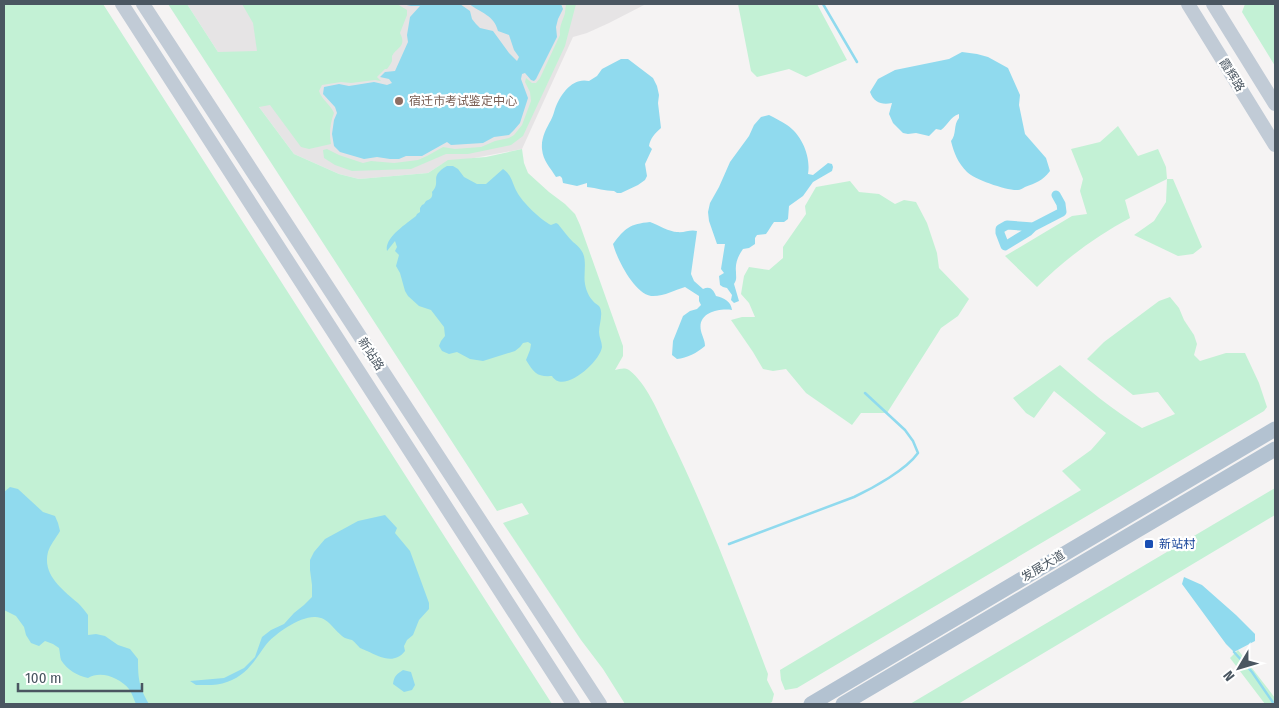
<svg xmlns="http://www.w3.org/2000/svg" width="1279" height="708" font-family="'Fira Sans Condensed','Noto Sans SC',sans-serif">
<style>
.education{fill:#e6e4e5}
.green{fill:#c3f1d5}
.water{fill:#90daee}
.lines{fill:none;stroke-linecap:round;stroke-linejoin:round}
.stream{stroke:#90daee;stroke-width:2.5}
.canal{stroke:#90daee;stroke-width:9}
.secondary{stroke:#c1cbd6;stroke-width:14}
.primary{stroke:#b3c2d1;stroke-width:15}
.education-dot{fill:#8d6e63;stroke:#fff;stroke-width:2}
.transit-dot{fill:#1a4fb4;stroke:#fff;stroke-width:2}
.labels{text-anchor:middle;stroke-width:4.5;stroke-linejoin:round;paint-order:stroke}
.street-label{font-size:12px;fill:#4a5661;stroke:#fff}
.education-label{font-size:12px;fill:#785e54;stroke:#fff;text-anchor:start}
.transit-label{font-size:12px;fill:#164399;stroke:#fff;text-anchor:start}
</style>
<rect width="100%" height="100%" fill="#f5f3f3"/>
<path class="education" d="M187 4H646L609 23 587 33 573 37 522 149 442 164 428 173 359 179 339 174 294 154 218 52Z"/>
<path class="green" d="M4 4H103L552 704H4Z
M168 4H187L218 52 257 51 253 23 242 4H397L407 10V15L400 33C407 47 397 47 392 56 392 58 392 59 392 61 391 64 389 66 387 69H385L377 77 381 81 375 80 351 83 341 82 322 85 319 91C322 100 330 104 334 113 330 124 329 133 331 144L309 149 301 147 270 105 259 107 294 154 339 174 359 179 428 173 448 160 486 157 522 149 524 163 528 173 549 192 565 204 575 214 580 225 623 346V356L615 370C620 369 624 367 629 370 647 384 658 412 667 431 706 510 737 592 768 674L767 680 774 694 772 702 768 704H625L603 669 581 640 503 523 529 514 522 503 497 511Z
M566 4H576L565 46 523 136 511 145 468 154H446L411 169 352 171 335 165 324 158 323 150 327 149 339 155 363 163 371 161 394 163 418 160 427 156 443 147 455 149 481 147 495 141 509 138 514 135 522 125 531 101 530 92 525 82 526 78 532 83H536L540 78 560 35C559 25 563 21 565 13 565 12 566 5 566 4Z
M738 4H817L847 60 806 77 789 69 757 77 751 71Z
M1245 4H1275V66L1242 12Z
M1118 126 1138 156 1158 149 1166 167 1167 179H1173L1202 247 1193 254 1178 256 1134 235 1154 221 1166 202 1167 179 1125 200 1130 218C1096 236 1065 259 1037 287L1005 256 1072 216 1087 214 1080 191 1083 179 1071 149 1100 142Z
M850 181 859 192 879 194 895 204 904 200 916 202 927 223 937 253 939 268 969 299 958 316 941 328 887 413H861L852 425 806 393 786 369 773 371 763 369 753 352 731 320 742 317H755L749 303 741 294 744 276 749 267 769 270 783 258V247L806 214 805 206 816 187Z
M1170 297 1179 308 1184 320 1194 335 1197 344 1194 355 1200 361 1226 353H1245L1259 383 1267 407 1264 411 797 688 785 690 781 680 780 670 1081 490 1062 471 1091 450 1106 433 1054 391 1034 418 1026 413 1013 398 1060 365C1086 388 1113 410 1142 428L1175 414 1158 392 1133 395 1087 359 1104 342 1159 301Z
M1275 488V515L958 704H910Z
M1238 650 1275 698V704H1265L1230 658Z"/>
<path class="water" d="M402 4H460L470 11 472 19 476 24 480 28 493 31 509 53 517 61 519 57 514 50 509 35 498 31C494 15 481 13 469 4H561L563 9 558 19 556 27 557 37 536 79 534 81 531 80 525 73 522 74 521 79 528 98 520 123 514 130 509 135 494 137 483 143 451 145 447 142 422 156H406L399 159H390L377 157 364 159 340 152 334 146 332 134 334 120 337 113 335 107 323 94 324 87 339 84 349 86 374 82 387 85 392 83 389 79 380 77 385 72 395 71 408 42 407 35 410 17 420 6H411Z
M962 52 977 54 988 57 1008 68 1020 95 1019 105 1025 134 1046 158 1050 171C1042 181 1036 183 1025 187 1023 188 1020 190 1018 190 1007 191 974 179 967 172 958 163 954 153 951 141 957 134 953 125 959 118V114C950 117 948 125 941 130L936 129 929 136 916 133 908 134 903 133 893 123 889 114 892 103C882 105 874 103 870 92L878 79 895 70 949 59Z
M621 59H628L653 78 657 86 659 95 658 103 661 128C655 133 650 139 649 146L652 149 645 164 647 176 645 180 638 185 621 193H617L614 191C605 191 597 188 587 187V183L577 186 563 183 562 178 560 176 556 177C550 167 543 161 542 149 541 138 546 129 551 120 553 116 554 112 555 109 560 95 572 77 589 81L597 76 602 69Z
M769 115C775 118 781 121 787 125 802 135 811 157 808 174L813 175 828 163 832 164 833 167 832 171 813 182 803 196 789 206 788 219 784 222H774C771 226 769 230 766 234L757 235 755 238V244L749 248 743 249C738 256 735 263 736 272 736 278 737 279 734 284L739 301 734 303 731 300 732 295 727 288 723 287 720 285 719 276 724 273 721 269 725 244H717L709 221 708 212 710 203 719 187 730 162 749 136 754 125 761 117Z
M447 166H453L458 169 464 177 477 184H486L503 169C512 175 512 183 517 192 522 202 541 220 551 225L556 223 558 224C563 230 568 237 573 242 576 244 579 247 581 250 588 259 583 274 585 284 586 290 589 297 593 301 594 303 597 304 599 306 604 313 599 324 599 332 599 337 602 342 602 347 600 362 563 395 552 376 537 377 534 373 526 360L530 350 531 344 528 342 523 343 520 347 515 351 483 361 470 359 457 352 449 354 442 351 439 346 441 341 445 336 444 327 431 310 419 306 408 296 405 291 400 273 396 266 399 255 395 251 397 247 395 241 387 251C384 238 406 224 416 216L417 214 420 212V208L422 205 424 204 426 201C431 199 433 197 432 192 442 181 428 177 447 166Z
M650 222C658 225 670 232 677 232 685 233 690 229 697 231L691 274 694 281 703 289C710 286 713 289 716 296 724 298 731 301 732 310 718 308 697 313 701 331 702 336 705 340 705 346 697 353 687 358 677 359L672 355 673 341 683 316 690 311 697 309 701 305 699 301V296L685 287C675 290 663 297 651 296 634 293 617 259 613 244 625 228 630 224 650 222Z
M10 487 18 489 43 512 55 516 58 523 60 531C56 538 50 545 48 552 42 575 63 590 78 603 82 607 85 611 88 615V635L96 634 105 636 118 645 130 649 138 659C138 679 139 687 149 704H136C134 700 132 693 129 689 120 678 101 670 88 678 78 676 67 670 61 660 60 657 60 652 59 648L53 644 45 641 39 646 31 643 26 635 24 627 16 616 4 610V492Z
M385 515 397 528 395 533 410 551 429 603V609L419 620 413 635 407 640 404 646 405 651C394 665 380 657 367 651 363 649 364 650 360 648 357 645 355 642 352 640 349 639 347 639 345 638 334 631 328 616 314 617 299 617 274 634 265 646 254 661 247 675 227 682 218 686 206 685 196 685L190 681 224 678 244 668 255 657 262 637 271 630 284 624 294 613 304 605 312 597V585L310 570V560L314 552 325 539 358 521Z
M1184 577 1202 585 1236 615 1255 634V641L1234 652 1226 644 1182 584Z
M403 670 411 672 415 685 412 690 404 692 393 684C394 676 397 674 403 670Z"/>
<g class="lines">
<path class="stream" d="M823 4 857 62
M729 544 854 497C873 488 906 470 918 453L913 441 905 430 865 393
M1234 652 1252 672 1274 704"/>
<path class="canal" d="M1033 227 1007 225 1000 229V233L1005 246 1028 232 1033 227 1062 212 1061 204 1056 195"/>
<path class="secondary" d="M122 4 573 704
M143 4 600 704
M1188 4 1275 145
M1213 4 1275 104"/>
<path class="primary" d="M811 704 1275 429
M843 704 1275 449"/>
</g>
<circle class="education-dot" cx="399" cy="101" r="5"/>
<rect class="transit-dot" x="1144" y="539" width="10" height="10" rx="2.5"/>
<g class="labels">
<g class="street-label">
<text transform="translate(1232 75) rotate(58)" y="4">霞辉路</text>
<text transform="translate(371 354) rotate(57)" y="4">新站路</text>
<text transform="translate(1043 566) rotate(-31)" y="4">发展大道</text>
</g>
<g class="education-label">
<text x="409" y="105">宿迁市考试鉴定中心</text>
</g>
<g class="transit-label">
<text x="1159" y="548">新站村</text>
</g>
</g>
<rect width="1279" height="708" fill="none" stroke="#4a5661" stroke-width="10"/>
<g transform="translate(1239 668) rotate(232)" stroke="#ffffff" stroke-width="4" paint-order="stroke">
<path d="M0-4L9 19L0 12L-9 19Z" fill="#4a5661"/>
<text y="-8" font-size="14" font-weight="bold" text-anchor="middle" fill="#4a5661">N</text>
</g>
<path d="M18 683v8h124v-8" fill="none" stroke="#4a5661" stroke-width="2.5"/>
<text x="25" y="683" font-size="15" fill="#4a5661" stroke="#ffffff" stroke-width="4" paint-order="stroke">100 m</text>
</svg>
